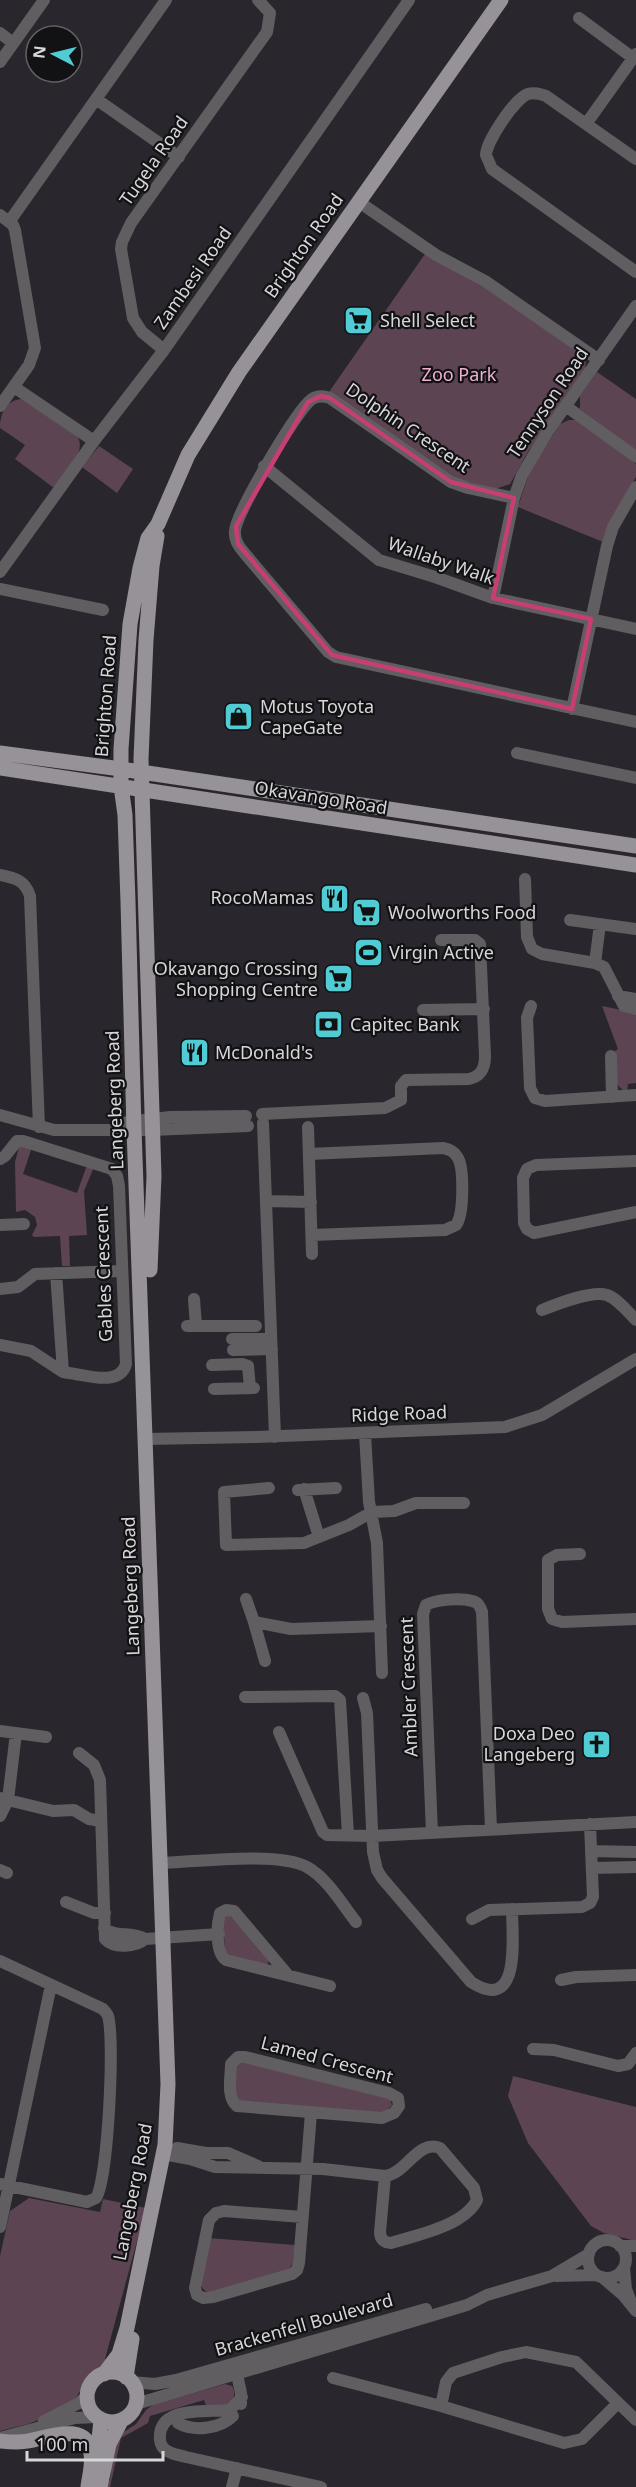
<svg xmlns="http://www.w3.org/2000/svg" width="636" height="2487" font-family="'Noto Sans',sans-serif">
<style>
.green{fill:#5c4453}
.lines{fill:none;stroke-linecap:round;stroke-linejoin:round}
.minor{stroke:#605e60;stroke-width:12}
.major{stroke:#969297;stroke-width:15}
.marked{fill:none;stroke:#c63e74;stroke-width:4.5;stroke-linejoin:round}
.labels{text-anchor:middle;stroke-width:4.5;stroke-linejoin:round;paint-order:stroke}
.street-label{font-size:18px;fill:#d7d6d9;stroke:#121113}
.poi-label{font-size:18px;fill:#d7d6d9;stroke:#121113;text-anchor:start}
.park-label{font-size:18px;fill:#efafd6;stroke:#121113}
</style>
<rect width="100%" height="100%" fill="#29272d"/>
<path class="green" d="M425 254 500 296 582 355 586 360 585 371 528 452 510 484 495 489 457 479 329 392Z
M597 372 636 399V450L580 409V396Z
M22 399 77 436C88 452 64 474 54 488L15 459 25 445 0 428C0 414 6 400 22 399Z
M576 420 636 464V477L626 493 603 542 518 507 530 470 560 424 569 420Z
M99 446 133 469 117 493 82 467Z
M602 1006 636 1013V1083L628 1084 627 1091C611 1088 615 1065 615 1051L618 1049Z
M23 1144 32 1147 23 1174 77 1193 87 1165 94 1167 84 1191 87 1235 69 1236 70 1266H62L60 1236 34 1237 32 1235 37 1225 35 1217 25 1210 16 1212 15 1162 19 1147H23Z
M229 1914 269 1961 267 1965 229 1957 225 1952 223 1918Z
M244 2060 389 2097 392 2105 384 2113 243 2104 235 2097C235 2084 230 2067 244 2060Z
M513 2076 636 2107V2241L604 2233 591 2226 528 2143 508 2096Z
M29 2198 100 2212 103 2199 146 2208 105 2359 109 2361 89 2376 76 2398 59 2412 28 2424 0 2431V2256L10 2211Z
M208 2238 295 2245 293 2263 289 2269 213 2293 205 2291 201 2286Z
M225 2384 232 2386C237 2395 233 2399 227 2407L207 2408 204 2400 150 2416 148 2423 121 2438 110 2487H103L110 2480 112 2454 122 2433 136 2424 146 2410 154 2404Z"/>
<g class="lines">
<path class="minor" d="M579 18 633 58
M0 33 13 43
M0 62 44 0
M96 99 179 157
M586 124 636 54
M636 159 546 96C540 94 534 92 528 94 515 98 486 142 486 155L492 169 636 272
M359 202 436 255 485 281 599 360
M0 215 13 225 15 230 35 348 29 365 0 406
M9 222 166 0
M164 350 142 332 133 318 121 249 122 242 131 223 267 32 270 13 258 0
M14 387 94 441
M567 407 636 457
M264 466 379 560 435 577 493 598 636 629
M514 498 468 488 451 482 330 398C324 396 318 395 312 399 297 409 236 513 235 531 234 541 240 548 246 555L328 652 336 657 636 722
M0 572 94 441 164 350 409 0
M0 589 103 610
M493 598 514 498 522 475 548 431 636 306
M572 709 607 546 613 527 636 487
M517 753 636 778
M0 875C15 878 25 880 30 896L39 1127
M525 879 527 937 532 949 542 954 595 963 604 967 624 1006 636 1009
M570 920 636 929
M595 963 600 924
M618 996 636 999
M531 1006 527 1018 530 1088 535 1098 545 1101 636 1095
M423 1010 484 1009
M611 1056 612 1097
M262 1114 385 1108 401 1100V1086L406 1080 469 1079C482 1076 485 1067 485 1056L480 944 475 940H441
M0 1115 54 1130H152L248 1126
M127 1122 170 1117 246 1116
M263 1123 275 1437
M308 1127 312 1254
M309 1154 443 1148C449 1149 455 1152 458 1158 464 1169 464 1215 456 1225L445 1230 312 1235
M0 1159 5 1156 17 1141H23L112 1169 117 1176 119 1186 126 1364C120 1387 86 1375 69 1373L63 1372 31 1351 0 1345
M636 1161 536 1165 527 1169 523 1178 524 1223 527 1229 534 1233 636 1212
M267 1201 311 1202
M0 1225 24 1224
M56 1273 63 1372
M0 1289 18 1287 35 1274 122 1271
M194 1299 196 1326
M542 1310C557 1304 592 1290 607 1295 618 1299 628 1312 636 1320
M187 1326H256
M232 1339H271
M233 1350 272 1349
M212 1365 242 1364 248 1366 250 1388
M214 1389 254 1388
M365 1434 369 1502 377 1543 382 1673
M145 1439 257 1437 505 1427 542 1415 636 1359
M269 1488 224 1492 226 1545 304 1543 349 1525 372 1512 394 1511 416 1503H464
M304 1489 319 1537
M298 1490 336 1488
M580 1554 557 1555 548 1560V1609L552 1619 562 1622 636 1619
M246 1599 254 1622 291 1629 381 1626
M254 1622 265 1661
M245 1697 335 1696 340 1700 348 1835
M363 1698 367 1713 373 1852 377 1870 382 1878 471 1982C522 2015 512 1936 512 1909
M0 1731 46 1737
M279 1732 323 1832 327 1835 373 1836 636 1822
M79 1753 94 1765 100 1780 105 1939C114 1949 136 1947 145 1939
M0 1798 53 1811 74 1810 89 1819 101 1821
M0 1816 8 1800 16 1733
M432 1833 423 1614 426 1605C436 1599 461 1598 472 1601 478 1602 480 1606 482 1612L491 1829
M591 1851 636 1852
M160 1863C194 1862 279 1851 307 1867 327 1878 342 1904 356 1922
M592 1868 636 1867
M0 1870 7 1873
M66 1902 94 1913H105
M472 1919 489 1910 582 1907 590 1903 593 1897 590 1824
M104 1928C117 1938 132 1931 145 1939L219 1934
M0 1961 103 2009C105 2012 107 2013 108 2016 115 2039 108 2179 96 2198L87 2202 0 2184
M288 1975 234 1911 226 1910 220 1913C217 1924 215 1953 226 1960L330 1986
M561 1980 576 1977 636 1975
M533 2049 554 2050 618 2066 628 2064 636 2053
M238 2057H245L389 2093 398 2098 399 2106 394 2113 382 2118 237 2106C226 2097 231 2077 231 2064Z
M177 2148 206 2153H228L258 2166
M163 2154 190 2159 215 2167 323 2169 385 2176C406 2174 418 2139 440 2148L474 2188 477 2200C464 2226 417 2235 391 2243 384 2243 380 2239 380 2232L385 2176
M302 2217 224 2211 216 2213 209 2220 195 2288 197 2295 203 2298 213 2297 292 2274 297 2270 299 2263 311 2113
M0 2227 51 1985
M588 2259a19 19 0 1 1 38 0a19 19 0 1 1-38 0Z
M620 2246H636
M624 2268 626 2289 631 2302
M556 2276 596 2275
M602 2277 623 2295 636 2311
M235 2365 241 2393V2404
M333 2378 441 2406 564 2443 582 2439 618 2403
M131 2382 155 2384 176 2380 426 2309
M242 2397 230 2410C209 2413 157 2404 160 2440 161 2453 176 2454 186 2457L321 2487
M136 2404 467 2305 487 2295 552 2276 589 2254
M441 2406 446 2382 453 2373 502 2357 526 2352 576 2362 636 2420
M44 2421 79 2403 88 2395
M178 2423C194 2432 220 2429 233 2416
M0 2438 75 2418 97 2417
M232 2487 237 2468"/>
<path class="major" d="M0 753 121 769 636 846
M0 768 636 865
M150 1270 154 1176 141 759 146 640 152 566 157 536
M87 2397a25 25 0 1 1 50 0a25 25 0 1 1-50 0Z
M104 2374 119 2354 127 2328 165 2145 168 2084 134 1129 128 902 125 815 121 786V749L130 624 140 568 148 538 158 524 188 455 239 372 501 0
M126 2377 132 2339
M0 2441C10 2442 19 2443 28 2441 49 2437 88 2421 91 2454 93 2465 89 2477 88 2487
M97 2458 101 2420
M100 2487 109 2444 121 2421"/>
</g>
<path class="marked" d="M321 396 330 398 451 482 514 498 493 598 591 619 572 709 332 655 238 544 236 526 308 402Z"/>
<defs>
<symbol id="supermarket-square" viewBox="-11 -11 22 22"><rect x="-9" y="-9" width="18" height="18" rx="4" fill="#51ccd4" stroke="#121113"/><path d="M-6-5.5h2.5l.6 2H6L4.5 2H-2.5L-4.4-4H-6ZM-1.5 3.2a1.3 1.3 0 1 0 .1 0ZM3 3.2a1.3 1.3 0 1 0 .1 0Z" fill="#111"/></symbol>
<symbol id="shop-square" viewBox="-11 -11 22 22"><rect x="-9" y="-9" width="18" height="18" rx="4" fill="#51ccd4" stroke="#121113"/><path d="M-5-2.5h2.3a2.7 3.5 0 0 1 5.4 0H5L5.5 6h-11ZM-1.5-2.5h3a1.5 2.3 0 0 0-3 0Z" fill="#111"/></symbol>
<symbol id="restaurant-square" viewBox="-11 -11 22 22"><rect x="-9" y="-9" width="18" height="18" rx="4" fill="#51ccd4" stroke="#121113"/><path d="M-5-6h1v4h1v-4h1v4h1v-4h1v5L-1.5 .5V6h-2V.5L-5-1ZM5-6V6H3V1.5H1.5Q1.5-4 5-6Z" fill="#111"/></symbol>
<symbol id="stadium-square" viewBox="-11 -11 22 22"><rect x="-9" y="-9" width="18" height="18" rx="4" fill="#51ccd4" stroke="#121113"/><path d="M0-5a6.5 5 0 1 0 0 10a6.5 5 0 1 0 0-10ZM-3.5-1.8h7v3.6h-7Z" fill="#111"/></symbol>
<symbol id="bank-square" viewBox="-11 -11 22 22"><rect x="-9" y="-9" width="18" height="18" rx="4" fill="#51ccd4" stroke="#121113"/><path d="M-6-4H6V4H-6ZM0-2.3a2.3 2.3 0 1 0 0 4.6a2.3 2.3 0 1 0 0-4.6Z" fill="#111"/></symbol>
<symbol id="church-square" viewBox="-11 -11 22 22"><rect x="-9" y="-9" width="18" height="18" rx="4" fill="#51ccd4" stroke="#121113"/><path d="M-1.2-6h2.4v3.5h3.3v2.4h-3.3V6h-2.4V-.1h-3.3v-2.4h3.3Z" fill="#111"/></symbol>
</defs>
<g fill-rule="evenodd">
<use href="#supermarket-square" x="342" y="304" width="33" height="33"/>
<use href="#shop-square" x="222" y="700" width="33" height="33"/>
<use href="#restaurant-square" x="318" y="882" width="33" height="33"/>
<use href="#supermarket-square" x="350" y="896" width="33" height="33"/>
<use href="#stadium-square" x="352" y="936" width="33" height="33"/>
<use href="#supermarket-square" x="322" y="962" width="33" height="33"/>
<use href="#bank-square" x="312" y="1008" width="33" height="33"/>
<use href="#restaurant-square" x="178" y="1036" width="33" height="33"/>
<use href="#church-square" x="580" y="1728" width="33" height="33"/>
</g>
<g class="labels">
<g class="street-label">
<text transform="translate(154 161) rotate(-55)" y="6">Tugela Road</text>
<text transform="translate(304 246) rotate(-55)" y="6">Brighton Road</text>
<text transform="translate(193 278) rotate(-55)" y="6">Zambesi Road</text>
<text transform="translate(548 403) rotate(-56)" y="6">Tennyson Road</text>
<text transform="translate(408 428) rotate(34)" y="6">Dolphin Crescent</text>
<text transform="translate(441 561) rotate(19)" y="6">Wallaby Walk</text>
<text transform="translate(106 696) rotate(-86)" y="6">Brighton Road</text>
<text transform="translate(321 798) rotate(9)" y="6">Okavango Road</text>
<text transform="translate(115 1100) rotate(-92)" y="6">Langeberg Road</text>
<text transform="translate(104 1274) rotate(-92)" y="6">Gables Crescent</text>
<text transform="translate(399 1414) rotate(-2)" y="6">Ridge Road</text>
<text transform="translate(131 1586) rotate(-92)" y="6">Langeberg Road</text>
<text transform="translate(409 1687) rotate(-92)" y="6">Ambler Crescent</text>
<text transform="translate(327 2060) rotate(15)" y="6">Lamed Crescent</text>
<text transform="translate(133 2192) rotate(-79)" y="6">Langeberg Road</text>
<text transform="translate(304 2325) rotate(-16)" y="6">Brackenfell Boulevard</text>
</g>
<g class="poi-label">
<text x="380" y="327">Shell Select</text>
<text x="260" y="713">Motus Toyota<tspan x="260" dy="21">CapeGate</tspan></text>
<text x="314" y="904" text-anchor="end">RocoMamas</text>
<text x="388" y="919">Woolworths Food</text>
<text x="389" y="959">Virgin Active</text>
<text x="318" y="975" text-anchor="end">Okavango Crossing<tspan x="318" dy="21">Shopping Centre</tspan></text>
<text x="350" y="1031">Capitec Bank</text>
<text x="215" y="1059">McDonald's</text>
<text x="575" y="1740" text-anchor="end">Doxa Deo<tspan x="575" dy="21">Langeberg</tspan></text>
</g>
<g class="park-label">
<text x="459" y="381">Zoo Park</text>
</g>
</g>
<g transform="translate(54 54) rotate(277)"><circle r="28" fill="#121113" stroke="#616062" stroke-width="1.5"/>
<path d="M0-4.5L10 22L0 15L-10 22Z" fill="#51ccd4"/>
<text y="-9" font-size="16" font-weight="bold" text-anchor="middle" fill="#d7d6d9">N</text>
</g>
<path d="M27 2451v9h136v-9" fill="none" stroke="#d7d6d9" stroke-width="3"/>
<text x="36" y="2451" font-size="18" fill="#d7d6d9" stroke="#121113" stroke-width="4.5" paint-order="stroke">100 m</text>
</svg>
